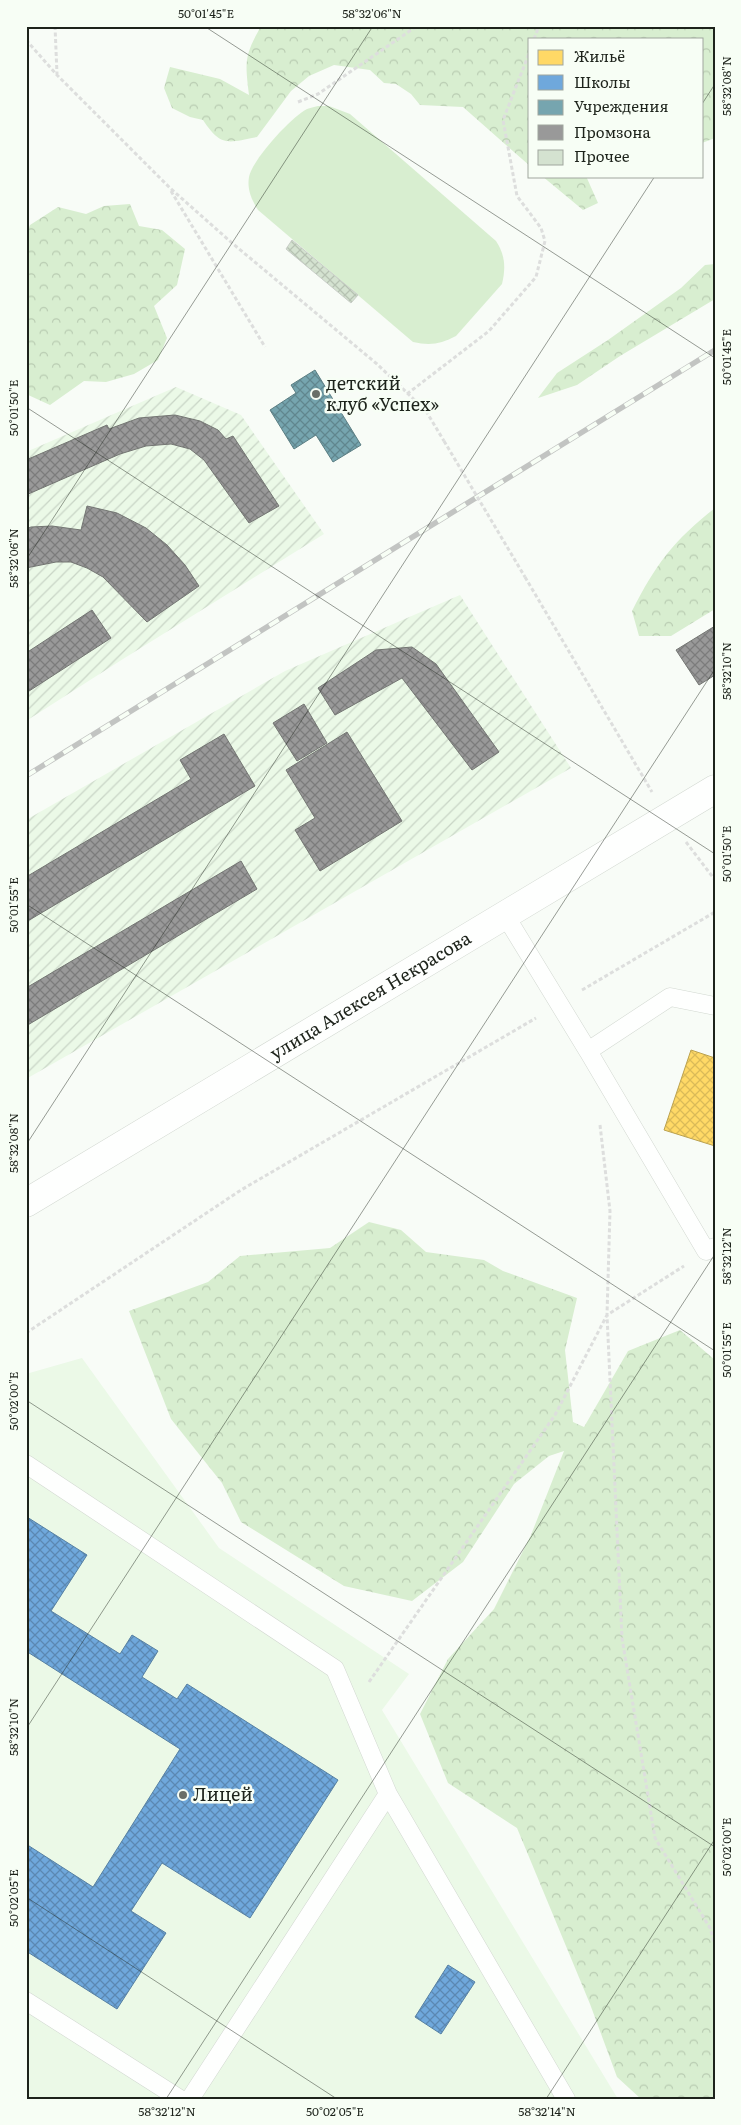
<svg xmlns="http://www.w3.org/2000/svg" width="741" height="2125" font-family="Literata,serif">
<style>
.built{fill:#ebf9e7}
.industrial{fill:url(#industrial-furrows)}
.forest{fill:url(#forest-crowns)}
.pitch{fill:#d8eed0}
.homes{fill:url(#homes-cross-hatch);stroke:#bba250}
.schools{fill:url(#schools-cross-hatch);stroke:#5680a2}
.public{fill:url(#public-cross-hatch);stroke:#5b7e83}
.industry{fill:url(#industry-cross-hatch);stroke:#747673}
.building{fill:url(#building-cross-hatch);stroke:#c8cdc7}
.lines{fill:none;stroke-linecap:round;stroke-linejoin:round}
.lane-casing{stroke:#d2d8d1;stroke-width:19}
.secondary-casing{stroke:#d2d8d1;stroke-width:29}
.path{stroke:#dddedd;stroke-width:3;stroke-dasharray:4 2.5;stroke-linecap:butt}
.lane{stroke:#fefffe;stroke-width:18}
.secondary{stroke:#fefffe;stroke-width:28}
.rail-casing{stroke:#c2c4c2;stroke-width:5.5}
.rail{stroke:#f7fef5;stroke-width:4;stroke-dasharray:11;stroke-linecap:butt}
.path-bridge{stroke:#dddedd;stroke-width:3;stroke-dasharray:4 2.5;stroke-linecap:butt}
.ticks{fill:none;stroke:#1d231b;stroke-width:1;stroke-opacity:0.45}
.poi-dot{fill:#6a6f68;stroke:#f7fef5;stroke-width:2}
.labels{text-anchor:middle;stroke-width:5;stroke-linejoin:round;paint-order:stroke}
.poi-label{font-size:18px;fill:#1d231b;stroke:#f7fef5;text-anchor:start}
.street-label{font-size:18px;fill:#1d231b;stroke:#f7fef5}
.neatline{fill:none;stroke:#1d231b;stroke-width:2}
.ticks-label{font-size:12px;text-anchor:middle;fill:#1d231b}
</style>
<defs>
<pattern id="industrial-furrows" width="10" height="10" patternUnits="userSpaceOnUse" patternTransform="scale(1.25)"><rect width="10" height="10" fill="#ebf9e7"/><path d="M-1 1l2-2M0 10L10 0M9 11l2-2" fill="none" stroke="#c9d5c6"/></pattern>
<pattern id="forest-crowns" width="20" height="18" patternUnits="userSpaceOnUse" patternTransform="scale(1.25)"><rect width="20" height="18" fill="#d8eed0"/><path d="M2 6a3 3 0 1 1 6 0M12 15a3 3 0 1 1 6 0" fill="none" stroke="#b9ccb2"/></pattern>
<pattern id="homes-cross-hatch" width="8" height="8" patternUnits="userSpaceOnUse" patternTransform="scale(1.25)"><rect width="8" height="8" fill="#ffd966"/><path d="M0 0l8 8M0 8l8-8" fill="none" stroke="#daba58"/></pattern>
<pattern id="schools-cross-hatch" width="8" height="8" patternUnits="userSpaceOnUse" patternTransform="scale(1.25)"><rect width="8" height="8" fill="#6fa8dc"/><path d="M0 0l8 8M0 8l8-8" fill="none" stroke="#5b88b2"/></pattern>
<pattern id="public-cross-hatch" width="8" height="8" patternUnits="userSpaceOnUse" patternTransform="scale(1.25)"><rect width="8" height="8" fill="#76a5af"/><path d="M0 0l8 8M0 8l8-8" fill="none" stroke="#60868e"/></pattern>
<pattern id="industry-cross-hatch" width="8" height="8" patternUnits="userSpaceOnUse" patternTransform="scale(1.25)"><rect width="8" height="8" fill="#999"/><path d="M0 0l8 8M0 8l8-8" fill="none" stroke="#7c7c7c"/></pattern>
<pattern id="building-cross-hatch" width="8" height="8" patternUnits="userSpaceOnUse" patternTransform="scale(1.25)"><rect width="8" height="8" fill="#d4e2d0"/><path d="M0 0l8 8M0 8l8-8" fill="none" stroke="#b6c2b2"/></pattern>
</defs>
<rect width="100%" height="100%" fill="#f8fcf7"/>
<path class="built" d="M82 1358 219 1548 409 1674 382 1710 618 2099H26V1374Z"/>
<path class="industrial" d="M176 387 241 415 324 534 123 659 26 721V452Z
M460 595 571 768 26 1079V820L285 671Z"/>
<path class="forest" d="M261 26H715V138L702 143V39H530V166L463 107 420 105 411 94 396 84 384 83 370 70 334 65 309 76 291 91 257 137C227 143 221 147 203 120L190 117 172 108 164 88 170 67 220 79 249 95C245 61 244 57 261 26Z
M542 176H586L598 203 583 210Z
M130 204 139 226 162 230 185 249 177 285 154 306 167 338 158 360 134 374 106 382 84 381 50 405 26 394V234L30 225 58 207 86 214 104 206Z
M715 264V299L620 356 577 385 538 398 557 373 608 340 681 288 705 265Z
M715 508V609L671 636H639L632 611C656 564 673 541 715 508Z
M369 1222 401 1230 426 1252 484 1260 503 1271 577 1298 565 1350 573 1422 584 1427 628 1351 680 1330 715 1360V2099H641L617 2077 590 2004 517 1828 448 1783 420 1714 448 1659 494 1609 531 1535 564 1451 549 1456 514 1484 463 1562 412 1601 344 1586 241 1522 222 1483 171 1419 129 1311 208 1282 240 1256 330 1248Z"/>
<path class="pitch" d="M318 106H329L350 114 496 241C505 255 506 267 502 284L456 336C441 344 430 346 413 342L258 210C251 199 247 189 249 177 252 160 291 117 307 109 310 108 314 107 318 106Z"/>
<path class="homes" d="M691 1050 715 1058V1146L664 1130Z"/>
<path class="schools" d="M27 1517 87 1555 51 1611 120 1654 132 1635 158 1651 142 1677 177 1699 187 1684 338 1780 250 1918 162 1863 131 1911 166 1933 117 2009 26 1951V1844L93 1887 180 1749 26 1651Z
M448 1965 475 1982 441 2034 415 2017Z"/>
<path class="public" d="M315 370 361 445 333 462 316 435 294 449 270 410 296 393 291 385Z"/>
<path class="industry" d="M175 415 200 421 218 430 226 439 233 436 279 506 249 523 204 460 190 449 171 444 146 446 120 454 26 495V460L107 425 109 429 139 418Z
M87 506 117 513 146 528 167 545 185 565 199 586 147 622 103 577 87 568 71 562H56L26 568V529L31 527 52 526 81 530Z
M92 610 111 638 26 693V653Z
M715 626V675L699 685 676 650Z
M412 647 436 664 499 752 472 770 402 678 335 715 318 688 376 650Z
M304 704 327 743 297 761 273 723Z
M347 732 402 821 320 871 295 830 315 818 286 770Z
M224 734 255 786 26 922V877L191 779 180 760Z
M241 861 257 889 26 1026V988Z"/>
<path class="building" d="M292 240 358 295 351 303 286 249Z"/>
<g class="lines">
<defs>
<path id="lane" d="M505 915 588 1051 670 997 715 1006
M588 1051 706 1251 715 1247
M26 1464 335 1669 388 1794 190 2099
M388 1794 566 2099
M26 2001 180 2099"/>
<g id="secondary">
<path id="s1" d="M26 1203 715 789"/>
</g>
</defs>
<use href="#lane" class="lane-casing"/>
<use href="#secondary" class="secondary-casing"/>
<path class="path" d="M55 26 57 74
M534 39 539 26
M26 40 57 75 170 188 232 243 377 364 426 411 444 441
M298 102 318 94 417 26
M171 191 265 347
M407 394 489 331 536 277 545 241 541 228 517 196 503 120 530 51
M525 577 652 792
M686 842 715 880
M582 990 715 912
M600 1125 610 1211 607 1315 622 1638 655 1838 710 1928 715 1945
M26 1333 241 1190 536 1018
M369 1682 555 1415 607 1315 684 1266"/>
<use href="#lane" class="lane"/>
<use href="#secondary" class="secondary"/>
<defs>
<path id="rail" d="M26 776 715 350"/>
</defs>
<use href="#rail" class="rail-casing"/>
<use href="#rail" class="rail"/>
<path class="path-bridge" d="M444 441 525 577"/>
</g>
<path class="ticks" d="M204 26 715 358M702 104 715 84M26 407 715 854M26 560 373 26M26 904 715 1351M26 1145 655 176M26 1400 715 1847M26 1729 715 669M26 1897 337 2099M166 2099 715 1254M546 2099 715 1839"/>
<g class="poi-dot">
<circle cx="316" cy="394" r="5"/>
<circle cx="183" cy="1795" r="5"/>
</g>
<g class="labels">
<g class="poi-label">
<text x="326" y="390">детский<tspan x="326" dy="21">клуб «Успех»</tspan></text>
<text x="193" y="1801">Лицей</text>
</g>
<g class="street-label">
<text dy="6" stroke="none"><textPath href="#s1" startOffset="402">улица Алексея Некрасова</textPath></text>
</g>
</g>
<rect width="741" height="2125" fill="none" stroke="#f7fef5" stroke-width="55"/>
<rect x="528" y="38" width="175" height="140" fill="#f7fef5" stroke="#a0a69e"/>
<rect x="538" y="50" width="25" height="15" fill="#ffd966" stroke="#a0a69e"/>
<text x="574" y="62" font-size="15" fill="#1d231b">Жильё</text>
<rect x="538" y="75" width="25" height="15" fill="#6fa8dc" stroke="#a0a69e"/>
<text x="574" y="88" font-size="15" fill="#1d231b">Школы</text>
<rect x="538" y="100" width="25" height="15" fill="#76a5af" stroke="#a0a69e"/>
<text x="574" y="112" font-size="15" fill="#1d231b">Учреждения</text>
<rect x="538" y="125" width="25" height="15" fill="#999999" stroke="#a0a69e"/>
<text x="574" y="138" font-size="15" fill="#1d231b">Промзона</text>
<rect x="538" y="150" width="25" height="15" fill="#d4e2d0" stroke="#a0a69e"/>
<text x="574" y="162" font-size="15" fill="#1d231b">Прочее</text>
<rect x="28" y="28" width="686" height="2070" class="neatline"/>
<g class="ticks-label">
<text x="206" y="18">50°01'45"E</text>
<text x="372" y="18">58°32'06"N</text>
<text transform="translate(727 86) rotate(-90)" y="4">58°32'08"N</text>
<text transform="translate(727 357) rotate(-90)" y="4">50°01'45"E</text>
<text transform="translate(14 408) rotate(-90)" y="4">50°01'50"E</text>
<text transform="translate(14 558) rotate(-90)" y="4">58°32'06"N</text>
<text transform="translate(727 671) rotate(-90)" y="4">58°32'10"N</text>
<text transform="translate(727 854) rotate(-90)" y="4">50°01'50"E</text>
<text transform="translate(14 905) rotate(-90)" y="4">50°01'55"E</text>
<text transform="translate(14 1143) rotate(-90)" y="4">58°32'08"N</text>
<text transform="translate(727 1256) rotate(-90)" y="4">58°32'12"N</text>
<text transform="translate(727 1350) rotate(-90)" y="4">50°01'55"E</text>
<text transform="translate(14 1401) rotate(-90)" y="4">50°02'00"E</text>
<text transform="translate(14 1727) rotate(-90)" y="4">58°32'10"N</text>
<text transform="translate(727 1847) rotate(-90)" y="4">50°02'00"E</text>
<text transform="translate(14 1898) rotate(-90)" y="4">50°02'05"E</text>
<text x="167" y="2116">58°32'12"N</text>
<text x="335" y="2116">50°02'05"E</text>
<text x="547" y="2116">58°32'14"N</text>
</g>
</svg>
